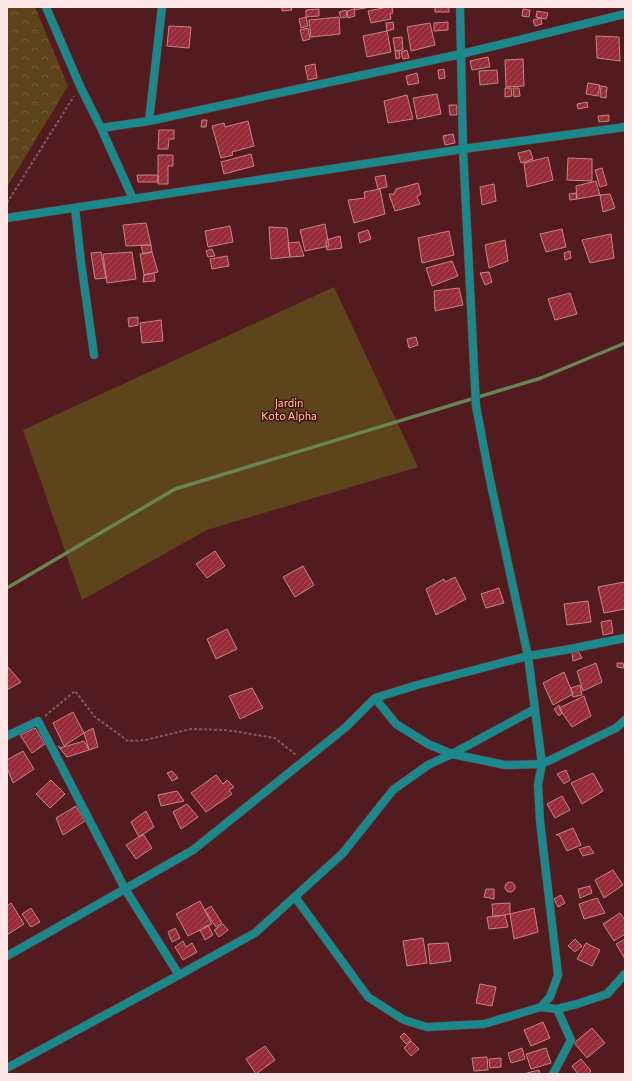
<svg xmlns="http://www.w3.org/2000/svg" width="632" height="1081" font-family="Commissioner,sans-serif">
<style>
.park{fill:url(#park-crowns)}
.garden{fill:#5d441a}
.lines{fill:none;stroke-linecap:round;stroke-linejoin:round}
.stream{stroke:#698553;stroke-width:3.5}
.building{fill:url(#building-hatch);stroke:#c78486}
.minor-casing{stroke:#6c3b40;stroke-width:9}
.path{stroke:#865a5d;stroke-width:2;stroke-dasharray:3 2;stroke-linecap:butt}
.minor{stroke:#1b888c;stroke-width:8}
.labels{text-anchor:middle;stroke-width:3;stroke-linejoin:round;paint-order:stroke}
.park-label{font-size:11px;fill:#ffd189;stroke:#461016}
</style>
<defs>
<pattern id="park-crowns" width="20" height="18" patternUnits="userSpaceOnUse"><rect width="20" height="18" fill="#5d441a"/><path d="M2 6a3 3 0 1 1 6 0M12 15a3 3 0 1 1 6 0" fill="none" stroke="#755f3b"/></pattern>
<pattern id="building-hatch" width="6" height="6" patternUnits="userSpaceOnUse"><rect width="6" height="6" fill="#982b39"/><path d="M-1 1l2-2M0 6l6-6M5 7l2-2" fill="none" stroke="#a74a56"/></pattern>
</defs>
<rect width="100%" height="100%" fill="#511b20"/>
<path class="park" d="M7 7H35L68 86 7 187Z"/>
<path class="garden" d="M334 287 418 467 207 530 82 600 23 430Z"/>
<g class="lines">
<path class="stream" d="M7 588 175 489 541 378 625 343"/>
</g>
<path class="building" d="M282 7H291L292 10 282 11Z
M354 7H370L355 10Z
M388 7H392L393 13 390 14 391 19 371 23 368 11Z
M435 7H449V12H435Z
M319 9V16L306 17V10Z
M354 9 355 16 348 18 347 11Z
M523 9 530 10 529 17 522 16Z
M346 10 347 17 341 18 339 12Z
M537 11 548 13 546 19 536 17Z
M306 17 308 26 301 28 299 19Z
M339 17 340 34 311 37 309 20Z
M541 18 542 24 535 26 533 20Z
M393 22 394 29 387 31 386 23Z
M448 22V30L434 31V23Z
M430 23 435 45 411 51 407 27Z
M169 26 191 27 189 48 167 46Z
M308 28 310 39 303 41 300 30Z
M387 31 391 52 367 57 363 36Z
M596 36 619 37 620 61 597 58Z
M402 37 403 50 395 51 393 38Z
M399 50 400 58 396 59 395 51Z
M407 50 409 58 403 59 401 52Z
M488 57 490 67 472 70 470 61Z
M523 59 524 86 506 87 505 60Z
M315 64 317 78 308 80 305 66Z
M444 69 445 78 439 79 438 70Z
M497 70 498 83 480 85 479 71Z
M417 73 419 83 408 85 406 76Z
M588 83 600 85 598 96 586 94Z
M601 86 607 87 606 98 600 97Z
M505 88H511L512 96 505 97Z
M513 88H519L520 96 514 97Z
M437 94 441 114 417 119 413 98Z
M407 95 413 119 388 123 384 101Z
M587 102 588 107 578 109 577 104Z
M449 105H457V115H450Z
M609 115V121L599 122 598 116Z
M202 120H207L206 127H201Z
M248 121 254 146 232 152 233 155 221 158 212 126 224 123 225 127Z
M159 130H174V139H169L168 149H158Z
M453 134 455 143 445 145 443 136Z
M530 150 533 159 521 163 518 153Z
M251 154 254 166 224 174 221 162Z
M158 155H173V166H168V184H158Z
M548 157 553 180 527 187 524 163Z
M568 158 592 159V181L567 180Z
M602 168 607 185 600 187 595 170Z
M137 175H158V182H138Z
M385 175 387 187 378 189 375 177Z
M596 181 600 195 577 199 576 186Z
M418 183 421 194 417 197 420 204 395 211 389 194H394L396 189Z
M494 184 496 201 482 205 480 187Z
M380 189 385 214 354 223 348 200 365 198 364 192Z
M576 193 577 199 570 200 569 194Z
M610 194 615 208 603 212 600 195Z
M146 223 151 245 126 246 123 225Z
M325 224 329 246 305 251 300 230Z
M230 226 233 242 208 247 205 231Z
M269 227 287 228 290 257 271 259Z
M562 229 566 247 546 252 540 234Z
M368 230 371 239 360 243 358 233Z
M449 231 454 255 422 263 418 238Z
M611 234 614 258 590 263 582 240Z
M340 236 342 248 327 250 326 243V240Z
M505 240 508 261 489 268 485 245Z
M299 242 304 256 290 257 288 243Z
M141 245H151L152 252 143 254Z
M212 249 215 256 208 257 206 251Z
M570 251 571 258 565 260 564 253Z
M101 252 106 278 95 279 91 253Z
M132 252 136 279 107 283 103 254Z
M152 252 158 272 144 275 140 254Z
M227 256 229 266 212 269 210 259Z
M452 261 458 276 432 286 426 268Z
M489 272 492 282 485 285 480 273Z
M154 273 155 281 143 282 144 275Z
M459 288 463 305 435 311 434 291Z
M570 293 577 314 555 320 548 299Z
M138 317V325L129 327 128 318Z
M161 320 163 341 142 343 140 323Z
M416 337 418 345 409 348 407 339Z
M215 551 225 566 207 578 196 564Z
M303 566 314 585 295 597 283 577Z
M455 577 466 599 436 615 426 589 444 579 445 582Z
M624 582 625 587V609L604 613 598 587Z
M499 588 504 603 486 608 481 594Z
M588 601 591 622 567 625 564 604Z
M611 620 613 633 603 635 601 622Z
M227 629 237 649 216 659 207 639Z
M578 651 582 658 573 661 572 653Z
M596 663 602 682 583 691 577 671Z
M617 663H623L624 668 617 667Z
M8 667 21 682 7 690V668Z
M564 672 573 694 553 705 543 683Z
M580 685 582 695 573 697 571 688Z
M252 688 263 708 240 719 229 696Z
M584 696 591 716 572 727 559 708Z
M559 705 562 713 559 716 554 709Z
M73 712 84 733 64 746 53 723Z
M35 728 45 744 32 753 20 735Z
M93 728 98 747 89 750 84 733Z
M84 741 89 750 67 757 58 746 60 748Z
M23 751 34 769 13 783 7 768V760Z
M566 770 570 780 564 784 557 774Z
M172 771 178 778 172 781 167 773Z
M593 773 603 791 582 804 571 783Z
M216 775 223 784 227 780 234 787 229 790 232 794 206 812 191 793Z
M51 780 65 794 50 808 36 794Z
M177 791 184 801 161 806 158 795Z
M562 796 570 810 555 818 547 804Z
M187 804 198 817 181 829 173 812Z
M76 806 85 821 63 835 56 818Z
M146 811 154 827 139 837 131 822Z
M573 828 581 845 567 851 559 835H556Z
M143 834 152 848 136 859 126 845Z
M589 846 594 853 583 856 579 849Z
M613 870 623 885 604 898 595 880Z
M505 887a5 5 0 1 1 10 0a5 5 0 1 1-10 0Z
M590 886 592 893 580 898 578 889Z
M486 889H494V899L484 897Z
M561 895 565 903 558 907 554 899Z
M597 898 605 913 584 919 579 904Z
M200 901 212 924 188 936 176 914Z
M11 903 24 924 7 935V906Z
M510 903V914L493 917 492 904Z
M211 906 222 923 216 927 205 910Z
M31 908 40 922 31 927 22 914Z
M534 908 538 932 514 939 510 914Z
M620 913 625 920V934L614 941 603 924Z
M505 915 508 927 489 929 487 917Z
M223 924 228 930 219 937 214 930Z
M208 925 213 935 205 940 200 930Z
M175 928 180 938 172 942 168 932Z
M423 938 427 963 407 966 403 941Z
M575 939 582 946 575 952 568 946Z
M625 939V959L616 944Z
M183 941 186 947 192 943 197 952 183 960 175 947Z
M448 943 451 961 430 964 428 944Z
M586 943 600 950 592 966 577 959Z
M480 984 496 987 492 1006 476 1003Z
M543 1022 550 1038 531 1046 524 1030Z
M592 1028 605 1043 587 1058 574 1043Z
M404 1033 411 1040 406 1044 400 1037Z
M411 1041 419 1049 411 1056 404 1048Z
M265 1046 275 1060 256 1074 246 1059Z
M522 1048 525 1059 511 1063 508 1053Z
M546 1048 551 1063 531 1069 526 1054Z
M487 1057 488 1070 474 1071 472 1058Z
M501 1058V1067L490 1068 489 1059Z
M581 1059 591 1071 588 1074H578L572 1066Z
M539 1070 540 1074H523Z"/>
<g class="lines">
<defs>
<path id="minor" d="M46 7 80 86 101 128 133 199
M460 7 463 149 476 406 490 480 528 656 542 764 538 784 540 821 558 975 550 997 541 1007
M149 121 162 7
M101 128 149 121 461 54 625 14
M75 208 81 262 94 355
M7 218 463 149 625 127
M375 698 396 724 428 744 452 754 505 765 542 764 616 728 625 720
M7 736 38 721 125 889 179 975
M295 897 368 997 404 1020 427 1027 484 1024 541 1007 557 1009 571 1040 553 1074
M7 956 125 889 193 850 346 727 375 698 417 685 528 656 565 650 625 638
M557 1009 577 1004 607 994 625 974
M7 1068 179 975 255 933 343 853 393 790 428 765 452 754 535 709"/>
</defs>
<use href="#minor" class="minor-casing"/>
<path class="path" d="M7 203 74 96
M45 716 75 691 95 717 128 741 145 740 191 729 226 730 275 738 296 755"/>
<use href="#minor" class="minor"/>
</g>
<g class="labels">
<g class="park-label">
<text x="289" y="407">Jardin<tspan x="289" dy="13">Koto Alpha</tspan></text>
</g>
</g>
<rect width="632" height="1081" fill="none" stroke="#fce6e5" stroke-width="16"/>
</svg>
